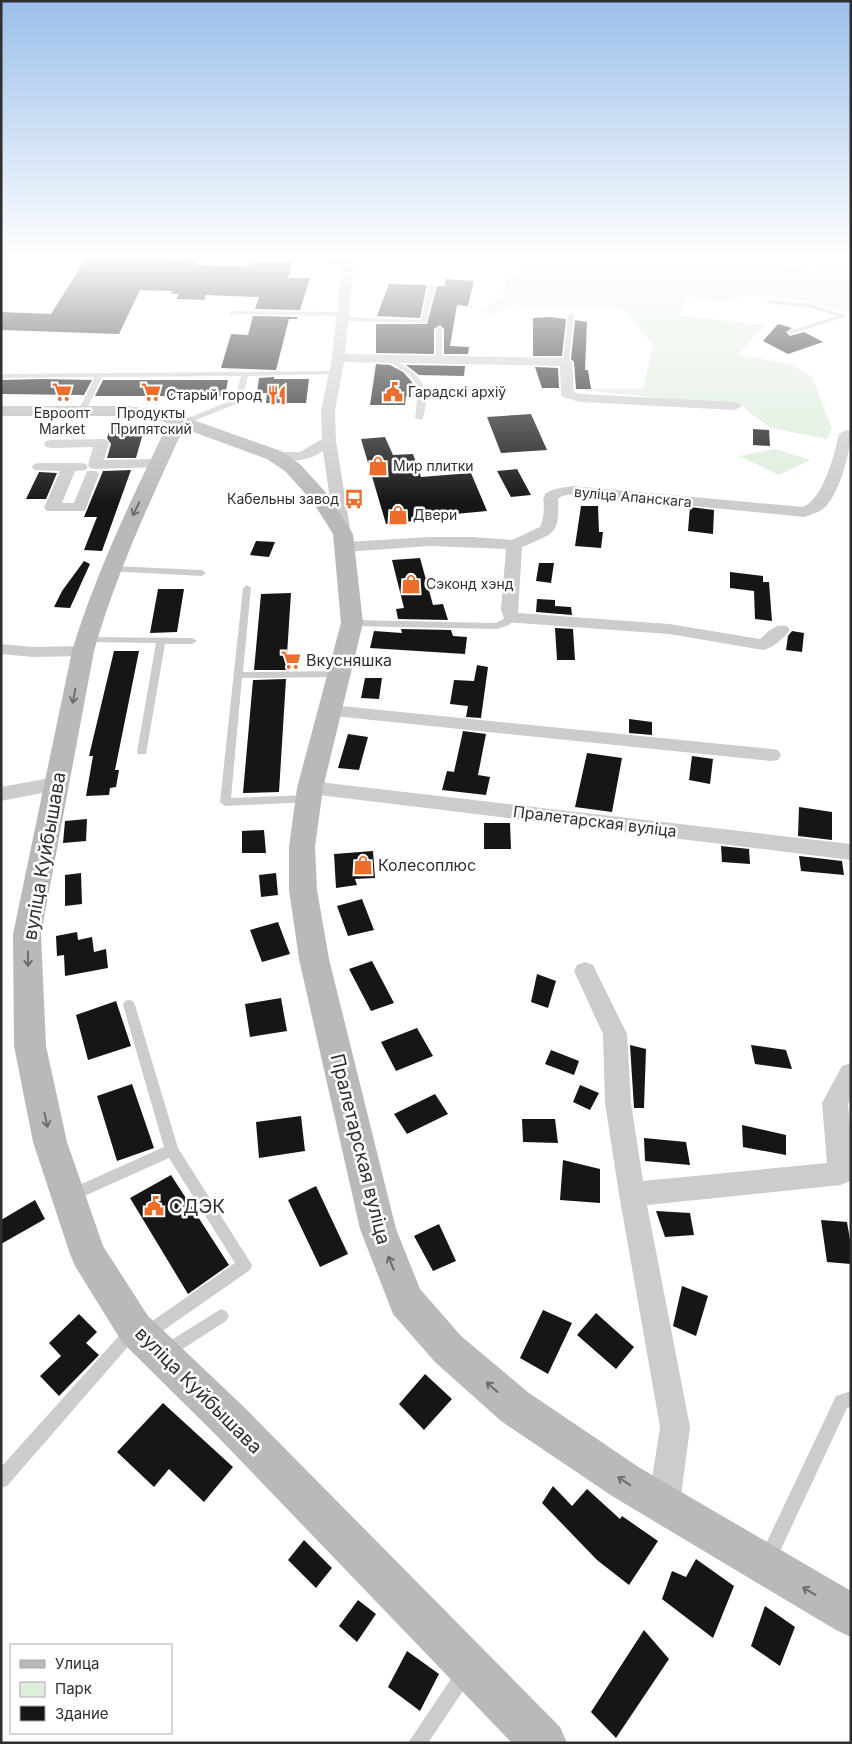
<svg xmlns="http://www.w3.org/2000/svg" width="852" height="1744" font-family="Inter,sans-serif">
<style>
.green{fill:#deeddc}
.building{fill:#161616}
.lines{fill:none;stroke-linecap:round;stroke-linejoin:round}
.service{fill:#ccc;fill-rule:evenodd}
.minor{fill:#ccc;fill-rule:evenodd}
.secondary{fill:#b9b9b9;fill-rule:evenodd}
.oneway{stroke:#6d6d6d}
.labels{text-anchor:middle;stroke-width:5;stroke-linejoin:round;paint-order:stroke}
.far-poi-label{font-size:14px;fill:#2f2f2f;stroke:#fff;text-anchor:start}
.far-street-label{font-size:14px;fill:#2f2f2f;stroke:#fff}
.poi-label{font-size:16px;fill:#2f2f2f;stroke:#fff;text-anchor:start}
.street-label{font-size:16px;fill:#2f2f2f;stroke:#fff}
.near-street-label{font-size:19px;fill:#2f2f2f;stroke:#fff}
.near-poi-label{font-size:19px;fill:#2f2f2f;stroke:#fff;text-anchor:start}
</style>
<rect width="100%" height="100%" fill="#fff"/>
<path class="green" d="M535 258H749L751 261 819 271 818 261 801 258H851V311H840L808 301 748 294 723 302 687 297 679 315 764 325 738 355 790 364 812 377 832 429 827 439 771 428 751 414 743 406 570 389H643L653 345 622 308 510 305 492 316 482 311 488 308 505 290V281L522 265Z
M775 449 810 460 779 475 739 456Z"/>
<path class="building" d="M86 258 189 259 188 262H198L196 265 249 267 251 262H293L288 278H310L300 310 255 309 259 297 206 295 204 300 176 299 179 294H171L172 291 140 290 119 334 1 330V312L51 314Z
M446 279 474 281 468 306 457 305 450 346 469 347 468 354H444V329L440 325 434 329V354L376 353V324H427L437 286H444Z
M389 284 427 285 420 318 377 316Z
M253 316 298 317 297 319H289L276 370 221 368 231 334 248 335Z
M551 317 566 319 562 356H533V318Z
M575 320 587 322 585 370H588L591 389H576L574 362 571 359Z
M778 324 792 328 786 332 790 336 804 332 823 342 788 354 763 341Z
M376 364 390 365 403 372 412 382 414 396H406L405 405H370Z
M406 365 465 366 464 376 419 375Z
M535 367 558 368 559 388H542Z
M274 377V379H309L306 403H266L267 393H257L259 378Z
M42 379 92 380 84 395 1 394V380Z
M103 380H228L225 396H95Z
M531 414 547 450 501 453 487 417Z
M111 426H145L136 458H107L111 444 107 438Z
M753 429 769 430 770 446 753 445Z
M385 437 393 455 413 454 421 477 471 473 487 511 413 518 414 521 386 524 361 439Z
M517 469 531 495 511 497 497 471Z
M131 470 102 551 84 550 97 517H84L103 471Z
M39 472 57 473 46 499H26Z
M581 506H598L599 532H603L601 548 575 546Z
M690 507 714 510 713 534 688 531Z
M256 541 275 542 269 557 250 555Z
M420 558 433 605 443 604 448 620 398 619 396 609 404 608 392 560Z
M84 561 90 564 70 608 54 607 62 591Z
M539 563H554L551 583 536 581Z
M730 572 763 576V582H769L772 621 755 619 754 591 730 588Z
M158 589H184L177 632 150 633Z
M291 593 286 670H254L261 594Z
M537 599 555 600V606L571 607 572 615 536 612Z
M555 628 573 629 575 660H557Z
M401 629 451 630 453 636 467 637 465 654 370 648 374 631 402 633Z
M792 631 804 633 802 652 786 650 788 636Z
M114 651H139L115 770H119L116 787 110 788 109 795 86 796 93 756H89Z
M477 665 488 667 481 718 466 717 468 706 450 704 454 680 474 681Z
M365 678H382L379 699 361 698Z
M286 679 279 792 243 793 253 680Z
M629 719 652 722V735L629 733Z
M463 731 486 734 478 775 490 777 486 795 442 790 447 771 454 772Z
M348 734 368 737 359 770 338 768Z
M587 753 622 758 612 812 575 807Z
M692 756 713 759 710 784 689 780Z
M799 807 832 812V840L798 836Z
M87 819 86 841 63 843 65 821Z
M484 823H510L511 849H484Z
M264 830 266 853H242V831Z
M721 846 749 849 750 864 722 862Z
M373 851 375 878 355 879 357 885 336 888 334 854Z
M799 856 842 861 844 875 801 871Z
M81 873 82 904 65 906V875Z
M276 873 278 895 261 897 259 875Z
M362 899 374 930 348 936 337 906Z
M278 922 290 954 262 962 250 930Z
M77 932 78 940 92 937 94 952 106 949 108 968 65 976 64 955 57 956 56 936Z
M372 961 394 1003 371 1011 349 969Z
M537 974 556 981 548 1008 531 1002Z
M281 998 287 1031 250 1037 245 1004Z
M116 1001 131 1046 88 1060 76 1015Z
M417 1028 433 1056 396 1071 381 1042Z
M630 1045 646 1049 644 1108H634Z
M751 1045 786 1050 792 1069 755 1064Z
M551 1050 579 1061 574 1075 545 1064Z
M132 1084 154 1148 117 1161 97 1096Z
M580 1085 599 1093 590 1110 573 1102Z
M435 1094 448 1114 407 1134 394 1114Z
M301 1116 305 1151 259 1158 256 1122Z
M522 1119H555L558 1143 523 1142Z
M742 1125 786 1135V1155L743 1147Z
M644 1138 686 1142 690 1165 645 1161Z
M563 1160 600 1169V1203L560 1200Z
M171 1175 229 1265 188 1294 130 1198Z
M316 1186 348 1254 320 1267 288 1200Z
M35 1200 45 1219 1 1244V1220Z
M656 1211 690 1213 694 1235 665 1237Z
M821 1220 847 1222 851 1246V1264L827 1262Z
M439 1224 456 1261 433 1271 414 1236Z
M682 1286 708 1296 696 1336 673 1326Z
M543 1310 572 1323 548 1374 520 1358Z
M596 1313 634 1347 616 1369 577 1335Z
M79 1314 97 1332 86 1343 99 1355 59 1396 40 1376 61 1356 49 1343Z
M425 1374 452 1399 424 1430 399 1404Z
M163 1403 233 1467 204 1502 169 1469 154 1487 117 1452Z
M553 1486 572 1506 587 1489 620 1519 622 1516 658 1541 629 1585 597 1560 542 1503Z
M304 1540 332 1568 316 1588 288 1560Z
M696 1559 734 1586 713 1638 662 1599 672 1571 686 1577Z
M358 1600 376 1614 357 1642 339 1626Z
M765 1606 795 1627 780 1666 751 1646Z
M644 1630 669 1659 616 1738 591 1712Z
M407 1651 439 1674 420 1711 388 1687Z"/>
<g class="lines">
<path class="service" d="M282 258 348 261 351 263 348 265Z
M432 284 435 286 426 323 342 321 339 319 342 317 421 320 429 286Z
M769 300 812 304 847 316 791 334 788 332 789 331 837 316 811 308 767 303V301Z
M232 311 343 312 346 314 343 316 230 314 229 313Z
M571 313 574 315 569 362 566 364 563 362 568 315Z
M439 327 442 329V359L439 361 436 359V329Z
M384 357C390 356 396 360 401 364 425 377 431 394 422 420L415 418C420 379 418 378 384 359Z
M334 371 337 373 336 374 248 376 241 402 186 424H183V420L235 399 241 376 102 377 86 411 82 413 78 411 95 377 1 378V374Z
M111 566 202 570 206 573 202 576 108 571V567Z
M247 585 251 588 243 672 340 671 345 674 340 677 242 678 231 798 308 795 312 796 313 799 312 802 225 806 220 802 243 588Z
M511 615 516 618 509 625 497 629 352 626 347 623 352 620 496 623Z
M86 637 192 638 197 641 192 644H165L146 754H138L137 752 156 643 83 642V638Z
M129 1000 133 1001 135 1005 178 1148 252 1265 250 1270 151 1339 146 1342 141 1339 139 1334 7 1486 1 1488V1467L127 1327 132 1324 137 1327 139 1332 141 1329 235 1263 169 1158 71 1202 66 1201 64 1196 66 1191 164 1147 123 1005 125 1001Z
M221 1309 226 1311 229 1316 226 1321 170 1357 165 1360 160 1357 157 1352 160 1347Z
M851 1391V1407L847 1408 774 1564 768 1567 762 1564 759 1558 762 1552 836 1396Z
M465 1664 471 1667 474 1673 471 1679 428 1743H408L459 1667Z"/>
<path class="minor" d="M348 260 354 263 345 354 566 358 572 362 574 392 581 394 735 402 742 406 735 410 580 402 563 397 561 394 560 366 344 362 335 411 336 441 351 534 349 537H337L335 534 323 451C307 462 288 463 269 458L267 455 269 452H300L322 439 321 411 332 358 342 263Z
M846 430 851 431C851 451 839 496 823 509 817 513 810 515 804 517L573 494 562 496 558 499C560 536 553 533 522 547L518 613 669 624 760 639C768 632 775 623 787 626L790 630C784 638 773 648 763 650L669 634 505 622 501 609 506 549 430 546 345 552 339 550 337 547 339 544 345 542 430 537H472L512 540 540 527C552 499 527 492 573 486L803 507C824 498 834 455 839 434Z
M102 439 107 440 109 443 104 460 158 459 163 460 165 463 163 466 158 467 95 469 90 468 88 465 93 447 51 448 46 447 44 444 46 441 51 440Z
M39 463H81L86 464 88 467 86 470 75 471 62 503H74L87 471H97L99 474 85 511H47L44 508 60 471 34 470 32 467 34 464Z
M1 644 33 647 83 646 89 647 92 651 89 655 83 656 33 657 1 654Z
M331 705 771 749 778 750 781 755 778 760 771 761 324 715 322 711 324 707Z
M56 777 63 779 66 784 63 789 1 801V787Z
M310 781 851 844V860L303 793 300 788 303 783Z
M585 962 593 965 627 1034 631 1103 643 1181 827 1163 822 1103 842 1066 851 1063V1097L848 1104 851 1137 850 1181 841 1185 647 1205 690 1427 680 1505 675 1516 664 1521 653 1516 648 1505 660 1427 619 1194 605 1103 603 1034 574 971 577 965Z"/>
<path class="secondary" d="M1 406H128L171 412 281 451 300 464 328 495 353 534 363 623 323 788 315 847 317 890 329 959 396 1229 420 1289 461 1336 529 1393 640 1468 851 1591V1637L836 1630 612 1496 501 1421 435 1362 393 1314 360 1229 299 959 289 890V847L297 788 341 623 333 534 313 502 286 472 267 459 188 430 179 438C147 508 115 577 94 651L41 934 46 1046 67 1142 103 1246 148 1316 244 1407 560 1727 567 1743H512L216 1435 122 1342 75 1266 70 1254 33 1142 14 1046 13 934 72 651C95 576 128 506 162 436L173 425 162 421 128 416H1Z"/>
</g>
<defs><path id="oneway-shaft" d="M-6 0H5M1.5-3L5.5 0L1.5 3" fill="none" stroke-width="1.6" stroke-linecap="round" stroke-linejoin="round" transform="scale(1.25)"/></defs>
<g class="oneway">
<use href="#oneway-shaft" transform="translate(136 509) rotate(116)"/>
<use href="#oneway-shaft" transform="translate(74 696) rotate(101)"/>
<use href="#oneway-shaft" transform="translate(28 959) rotate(89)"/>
<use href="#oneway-shaft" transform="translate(46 1120) rotate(78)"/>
<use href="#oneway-shaft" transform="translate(391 1263) rotate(-112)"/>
<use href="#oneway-shaft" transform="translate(492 1387) rotate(-139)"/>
<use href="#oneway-shaft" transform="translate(624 1481) rotate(-147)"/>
<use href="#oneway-shaft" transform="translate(809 1591) rotate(-149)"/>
</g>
<linearGradient id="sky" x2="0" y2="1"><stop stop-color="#9bbfea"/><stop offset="0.51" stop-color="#fff"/><stop offset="1" stop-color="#fff" stop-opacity="0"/></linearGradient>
<rect width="852" height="502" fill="url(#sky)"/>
<defs>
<symbol id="supermarket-bare" viewBox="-9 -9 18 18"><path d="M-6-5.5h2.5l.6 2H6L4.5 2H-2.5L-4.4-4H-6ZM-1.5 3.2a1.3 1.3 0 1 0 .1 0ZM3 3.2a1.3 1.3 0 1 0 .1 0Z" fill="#ed6d2a" stroke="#fff" stroke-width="2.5" paint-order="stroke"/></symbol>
<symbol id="civic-bare" viewBox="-9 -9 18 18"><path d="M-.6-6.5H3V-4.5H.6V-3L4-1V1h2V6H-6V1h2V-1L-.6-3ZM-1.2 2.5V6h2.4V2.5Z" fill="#ed6d2a" stroke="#fff" stroke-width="2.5" paint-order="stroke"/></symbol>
<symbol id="restaurant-bare" viewBox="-9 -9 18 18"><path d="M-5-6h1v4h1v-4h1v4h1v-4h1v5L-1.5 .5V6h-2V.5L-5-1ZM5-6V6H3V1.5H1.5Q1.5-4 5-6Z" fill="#ed6d2a" stroke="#fff" stroke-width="2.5" paint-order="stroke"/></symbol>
<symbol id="shop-bare" viewBox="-9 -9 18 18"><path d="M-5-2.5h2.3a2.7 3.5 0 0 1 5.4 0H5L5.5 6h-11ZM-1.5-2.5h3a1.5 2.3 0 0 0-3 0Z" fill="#ed6d2a" stroke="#fff" stroke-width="2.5" paint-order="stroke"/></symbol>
<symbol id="bus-bare" viewBox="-9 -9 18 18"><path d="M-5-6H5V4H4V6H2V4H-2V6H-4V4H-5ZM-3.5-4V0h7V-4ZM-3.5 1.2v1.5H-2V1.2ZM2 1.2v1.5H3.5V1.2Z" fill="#ed6d2a" stroke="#fff" stroke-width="2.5" paint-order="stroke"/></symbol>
</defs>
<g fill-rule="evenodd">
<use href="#supermarket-bare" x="48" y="378" width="28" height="28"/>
<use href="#supermarket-bare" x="137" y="378" width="28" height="28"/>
<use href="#civic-bare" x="379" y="378" width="28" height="28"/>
<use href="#restaurant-bare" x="263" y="381" width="28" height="28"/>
<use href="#shop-bare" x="364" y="452" width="28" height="28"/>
<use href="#bus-bare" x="340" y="485" width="28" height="28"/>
<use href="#shop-bare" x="384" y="501" width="28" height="28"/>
<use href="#shop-bare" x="397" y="570" width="28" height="28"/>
<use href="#supermarket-bare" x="277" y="646" width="28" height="28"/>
<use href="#shop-bare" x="349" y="851" width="28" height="28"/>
<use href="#civic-bare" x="140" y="1192" width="28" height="28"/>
</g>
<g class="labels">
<g class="far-poi-label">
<text x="408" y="397">Гарадскі архіў</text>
<text x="262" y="400" text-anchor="end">Старый город</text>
<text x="62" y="418" text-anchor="middle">Евроопт<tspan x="62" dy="16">Market</tspan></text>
<text x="151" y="418" text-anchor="middle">Продукты<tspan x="151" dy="16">Припятский</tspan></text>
<text x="393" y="471">Мир плитки</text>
<text x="339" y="504" text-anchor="end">Кабельны завод</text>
<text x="413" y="520">Двери</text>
<text x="426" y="589">Сэконд хэнд</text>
</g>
<g class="far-street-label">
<text transform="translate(633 497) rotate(5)" y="5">вуліца Апанскага</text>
</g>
<g class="poi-label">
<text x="306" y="666">Вкусняшка</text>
<text x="378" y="871">Колесоплюс</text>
</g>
<g class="street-label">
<text transform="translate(595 821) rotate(7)" y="6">Пралетарская вуліца</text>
</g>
<g class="near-street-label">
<text transform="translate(44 856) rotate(-80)" y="7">вуліца Куйбышава</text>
<text transform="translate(361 1149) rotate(76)" y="7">Пралетарская вуліца</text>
<text transform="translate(199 1390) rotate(45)" y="7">вуліца Куйбышава</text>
</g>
<g class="near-poi-label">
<text x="169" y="1213">СДЭК</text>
</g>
</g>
<rect width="852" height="1744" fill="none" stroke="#2f2f2f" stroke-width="5"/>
<rect x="10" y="1644" width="162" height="90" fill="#ffffff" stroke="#acacac"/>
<rect x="20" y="1660" width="25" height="8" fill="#b9b9b9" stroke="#acacac"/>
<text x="55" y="1669" font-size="15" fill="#2f2f2f">Улица</text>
<rect x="20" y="1682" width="25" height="15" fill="#deeddc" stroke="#acacac"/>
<text x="55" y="1694" font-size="15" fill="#2f2f2f">Парк</text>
<rect x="20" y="1706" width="25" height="15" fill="#161616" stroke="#acacac"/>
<text x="55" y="1719" font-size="15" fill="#2f2f2f">Здание</text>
</svg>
